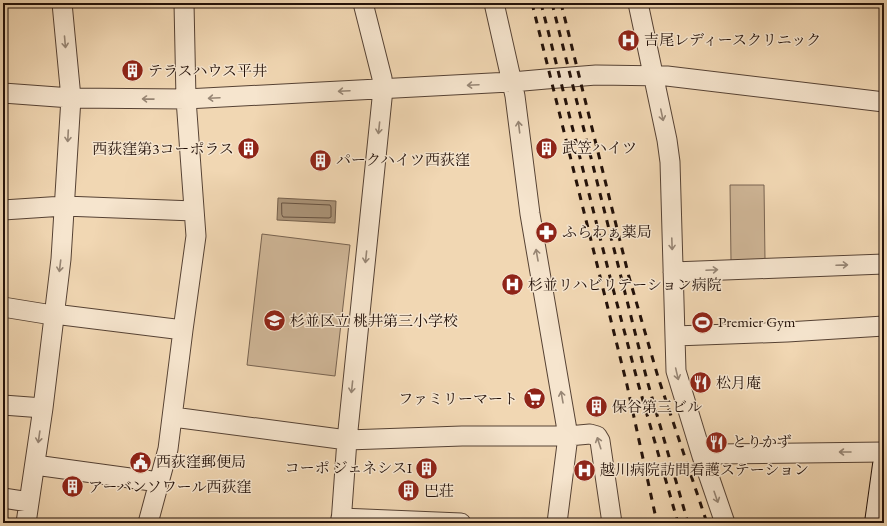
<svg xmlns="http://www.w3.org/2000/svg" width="887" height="526" font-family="'EB Garamond','Noto Serif JP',serif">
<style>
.green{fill:#ceb596;stroke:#786350}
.water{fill:#ab9479;stroke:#75604c}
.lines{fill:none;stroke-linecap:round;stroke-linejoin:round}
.shore{stroke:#675241;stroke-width:1}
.street-casing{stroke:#564234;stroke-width:21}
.secondary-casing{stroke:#231109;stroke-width:24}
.street{stroke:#f6e5ce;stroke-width:19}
.secondary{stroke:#f6e5ce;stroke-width:22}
.rail{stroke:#231109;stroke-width:3;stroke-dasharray:7 7;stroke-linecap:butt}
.oneway{stroke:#978675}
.labels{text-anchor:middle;stroke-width:3;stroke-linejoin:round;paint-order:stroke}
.poi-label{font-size:15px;fill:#231109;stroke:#f6e5ce;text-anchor:start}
</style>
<rect width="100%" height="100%" fill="#f1d7b3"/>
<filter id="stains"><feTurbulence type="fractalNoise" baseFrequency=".005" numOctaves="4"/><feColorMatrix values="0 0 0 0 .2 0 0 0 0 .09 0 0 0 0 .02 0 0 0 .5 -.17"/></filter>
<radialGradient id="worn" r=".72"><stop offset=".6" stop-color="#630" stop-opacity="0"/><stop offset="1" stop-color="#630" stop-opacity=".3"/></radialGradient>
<path class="green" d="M730 185H764L765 260 731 261Z
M262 234 350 245 335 376 247 365Z"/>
<path class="water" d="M278 198 336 201 335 223 277 220Z"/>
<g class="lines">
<path class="shore" d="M282 203H284L330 205 331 207V217L329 218 283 217 282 215Z"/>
<defs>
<path id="street" d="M494 3 515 96 530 214 568 436 557 523
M638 3 667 140 670 162 676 371 702 456 725 523
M3 93 71 98 186 99 512 82 546 79 596 75 667 76 884 102
M3 210 64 206 194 211
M673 272 884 264
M3 307 46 314H54L183 330
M675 336 787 332 884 326
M3 405 43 408
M173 417 347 440 462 436H568L590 434 597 436 600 441 612 523
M702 456 713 454 884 452
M35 465 159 482
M3 498 29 502
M341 518 461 523
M26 523 43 408 61 259 71 98 62 3
M148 523 168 449 183 330 196 236 186 99 184 3
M341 523 347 440 383 89 382 78 363 3"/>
<path id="secondary" d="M876 523 884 465"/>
</defs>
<use href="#street" class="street-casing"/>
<use href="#secondary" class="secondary-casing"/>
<use href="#street" class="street"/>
<use href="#secondary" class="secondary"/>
<path class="rail" d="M532 3 627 385 657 523
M541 3 611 281 638 383 678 523
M552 3 647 380 688 523
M561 3 629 277 658 377 707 523"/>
</g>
<defs><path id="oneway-shaft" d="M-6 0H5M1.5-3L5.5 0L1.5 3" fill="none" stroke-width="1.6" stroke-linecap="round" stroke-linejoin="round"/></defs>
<g class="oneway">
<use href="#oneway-shaft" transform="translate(65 42) rotate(85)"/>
<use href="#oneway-shaft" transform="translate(473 85) rotate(177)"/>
<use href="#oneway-shaft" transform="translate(344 91) rotate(177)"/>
<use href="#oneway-shaft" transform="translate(214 98) rotate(177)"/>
<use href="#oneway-shaft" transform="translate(148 99) rotate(-179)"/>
<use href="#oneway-shaft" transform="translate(662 115) rotate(78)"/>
<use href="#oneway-shaft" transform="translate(519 127) rotate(-97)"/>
<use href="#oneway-shaft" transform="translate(379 128) rotate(96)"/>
<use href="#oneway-shaft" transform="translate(68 136) rotate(93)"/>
<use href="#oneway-shaft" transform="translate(672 244) rotate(88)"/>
<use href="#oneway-shaft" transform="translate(537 255) rotate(-100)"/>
<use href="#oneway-shaft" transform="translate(366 257) rotate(96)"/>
<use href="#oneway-shaft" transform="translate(842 265) rotate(-2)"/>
<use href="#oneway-shaft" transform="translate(60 266) rotate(97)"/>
<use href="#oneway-shaft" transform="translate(712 270) rotate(-3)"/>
<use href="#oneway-shaft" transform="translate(677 374) rotate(77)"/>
<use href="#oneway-shaft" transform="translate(352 387) rotate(96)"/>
<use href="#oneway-shaft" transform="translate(562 397) rotate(-100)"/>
<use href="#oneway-shaft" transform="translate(39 437) rotate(98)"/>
<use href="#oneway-shaft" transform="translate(599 443) rotate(-108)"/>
<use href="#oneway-shaft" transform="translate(845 452) rotate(180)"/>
<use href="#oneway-shaft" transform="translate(716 497) rotate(71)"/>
</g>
<defs>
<symbol id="hospital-disc" viewBox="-11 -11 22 22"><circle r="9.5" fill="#8f2418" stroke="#f6e5ce"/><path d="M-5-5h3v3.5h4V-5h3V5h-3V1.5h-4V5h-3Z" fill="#fff"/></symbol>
<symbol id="building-disc" viewBox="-11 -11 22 22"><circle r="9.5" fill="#8f2418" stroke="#f6e5ce"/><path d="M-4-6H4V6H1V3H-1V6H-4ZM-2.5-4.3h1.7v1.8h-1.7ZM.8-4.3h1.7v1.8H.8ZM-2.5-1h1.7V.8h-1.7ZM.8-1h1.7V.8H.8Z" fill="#fff"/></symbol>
<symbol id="pharmacy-disc" viewBox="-11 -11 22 22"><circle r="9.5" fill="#8f2418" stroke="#f6e5ce"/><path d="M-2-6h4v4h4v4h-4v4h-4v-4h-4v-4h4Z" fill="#fff"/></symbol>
<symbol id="school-disc" viewBox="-11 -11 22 22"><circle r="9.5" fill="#8f2418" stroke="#f6e5ce"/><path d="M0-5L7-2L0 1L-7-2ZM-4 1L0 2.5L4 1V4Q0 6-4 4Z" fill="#fff"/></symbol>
<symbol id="stadium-disc" viewBox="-11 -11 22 22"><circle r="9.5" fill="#8f2418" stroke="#f6e5ce"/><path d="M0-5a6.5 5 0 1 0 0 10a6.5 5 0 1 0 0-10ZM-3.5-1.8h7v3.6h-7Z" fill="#fff"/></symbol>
<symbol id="restaurant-disc" viewBox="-11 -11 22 22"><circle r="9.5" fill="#8f2418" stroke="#f6e5ce"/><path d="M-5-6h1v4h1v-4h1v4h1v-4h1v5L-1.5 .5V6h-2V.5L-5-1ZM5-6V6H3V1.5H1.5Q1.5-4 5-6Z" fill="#fff"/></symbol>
<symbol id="supermarket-disc" viewBox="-11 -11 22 22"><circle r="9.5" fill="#8f2418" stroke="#f6e5ce"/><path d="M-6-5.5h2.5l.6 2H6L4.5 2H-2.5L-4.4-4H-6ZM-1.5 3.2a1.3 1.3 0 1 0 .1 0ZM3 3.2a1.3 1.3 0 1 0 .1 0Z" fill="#fff"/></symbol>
<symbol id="civic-disc" viewBox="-11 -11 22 22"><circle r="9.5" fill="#8f2418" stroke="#f6e5ce"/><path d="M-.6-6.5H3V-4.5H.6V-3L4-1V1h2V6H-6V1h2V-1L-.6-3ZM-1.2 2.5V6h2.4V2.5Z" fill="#fff"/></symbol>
</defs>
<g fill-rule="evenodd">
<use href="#hospital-disc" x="616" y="28" width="25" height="25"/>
<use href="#building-disc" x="120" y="58" width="25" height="25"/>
<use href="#building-disc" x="534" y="136" width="25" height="25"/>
<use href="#building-disc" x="236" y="136" width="25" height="25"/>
<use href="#building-disc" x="308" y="148" width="25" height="25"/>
<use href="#pharmacy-disc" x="534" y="220" width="25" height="25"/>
<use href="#hospital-disc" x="500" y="272" width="25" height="25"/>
<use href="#school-disc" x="262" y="308" width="25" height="25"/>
<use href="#stadium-disc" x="690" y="310" width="25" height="25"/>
<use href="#restaurant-disc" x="688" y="370" width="25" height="25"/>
<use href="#supermarket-disc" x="522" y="386" width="25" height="25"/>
<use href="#building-disc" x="584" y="394" width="25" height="25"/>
<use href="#restaurant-disc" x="704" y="430" width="25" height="25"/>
<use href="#civic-disc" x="128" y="450" width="25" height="25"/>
<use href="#building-disc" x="414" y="456" width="25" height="25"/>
<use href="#hospital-disc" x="572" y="458" width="25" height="25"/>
<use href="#building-disc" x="60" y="474" width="25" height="25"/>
<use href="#building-disc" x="396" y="478" width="25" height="25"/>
</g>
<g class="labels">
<g class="poi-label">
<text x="644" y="45">吉尾レディースクリニック</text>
<text x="148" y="76">テラスハウス平井</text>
<text x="562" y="153">武笠ハイツ</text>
<text x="234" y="154" text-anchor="end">西荻窪第3コーポラス</text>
<text x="336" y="165">パークハイツ西荻窪</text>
<text x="562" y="237">ふらわぁ薬局</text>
<text x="528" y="290">杉並リハビリテーション病院</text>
<text x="290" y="326">杉並区立 桃井第三小学校</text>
<text x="718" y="327">Premier Gym</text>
<text x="716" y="388">松月庵</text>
<text x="518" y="404" text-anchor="end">ファミリーマート</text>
<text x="612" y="412">保谷第三ビル</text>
<text x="732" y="447">とりかず</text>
<text x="156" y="467">西荻窪郵便局</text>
<text x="412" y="473" text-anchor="end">コーポ ジェネシスI</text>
<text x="600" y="475">越川病院訪問看護ステーション</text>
<text x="88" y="492">アーバンソワール西荻窪</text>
<text x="424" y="496">巴荘</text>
</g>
</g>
<rect width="887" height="526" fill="none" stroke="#f1d7b3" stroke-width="16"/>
<rect x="4" y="4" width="879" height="518" fill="none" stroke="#231109" stroke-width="2"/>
<rect x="8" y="8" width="871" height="510" fill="none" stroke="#231109"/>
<rect width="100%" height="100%" filter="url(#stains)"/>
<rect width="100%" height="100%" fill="url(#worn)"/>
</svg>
